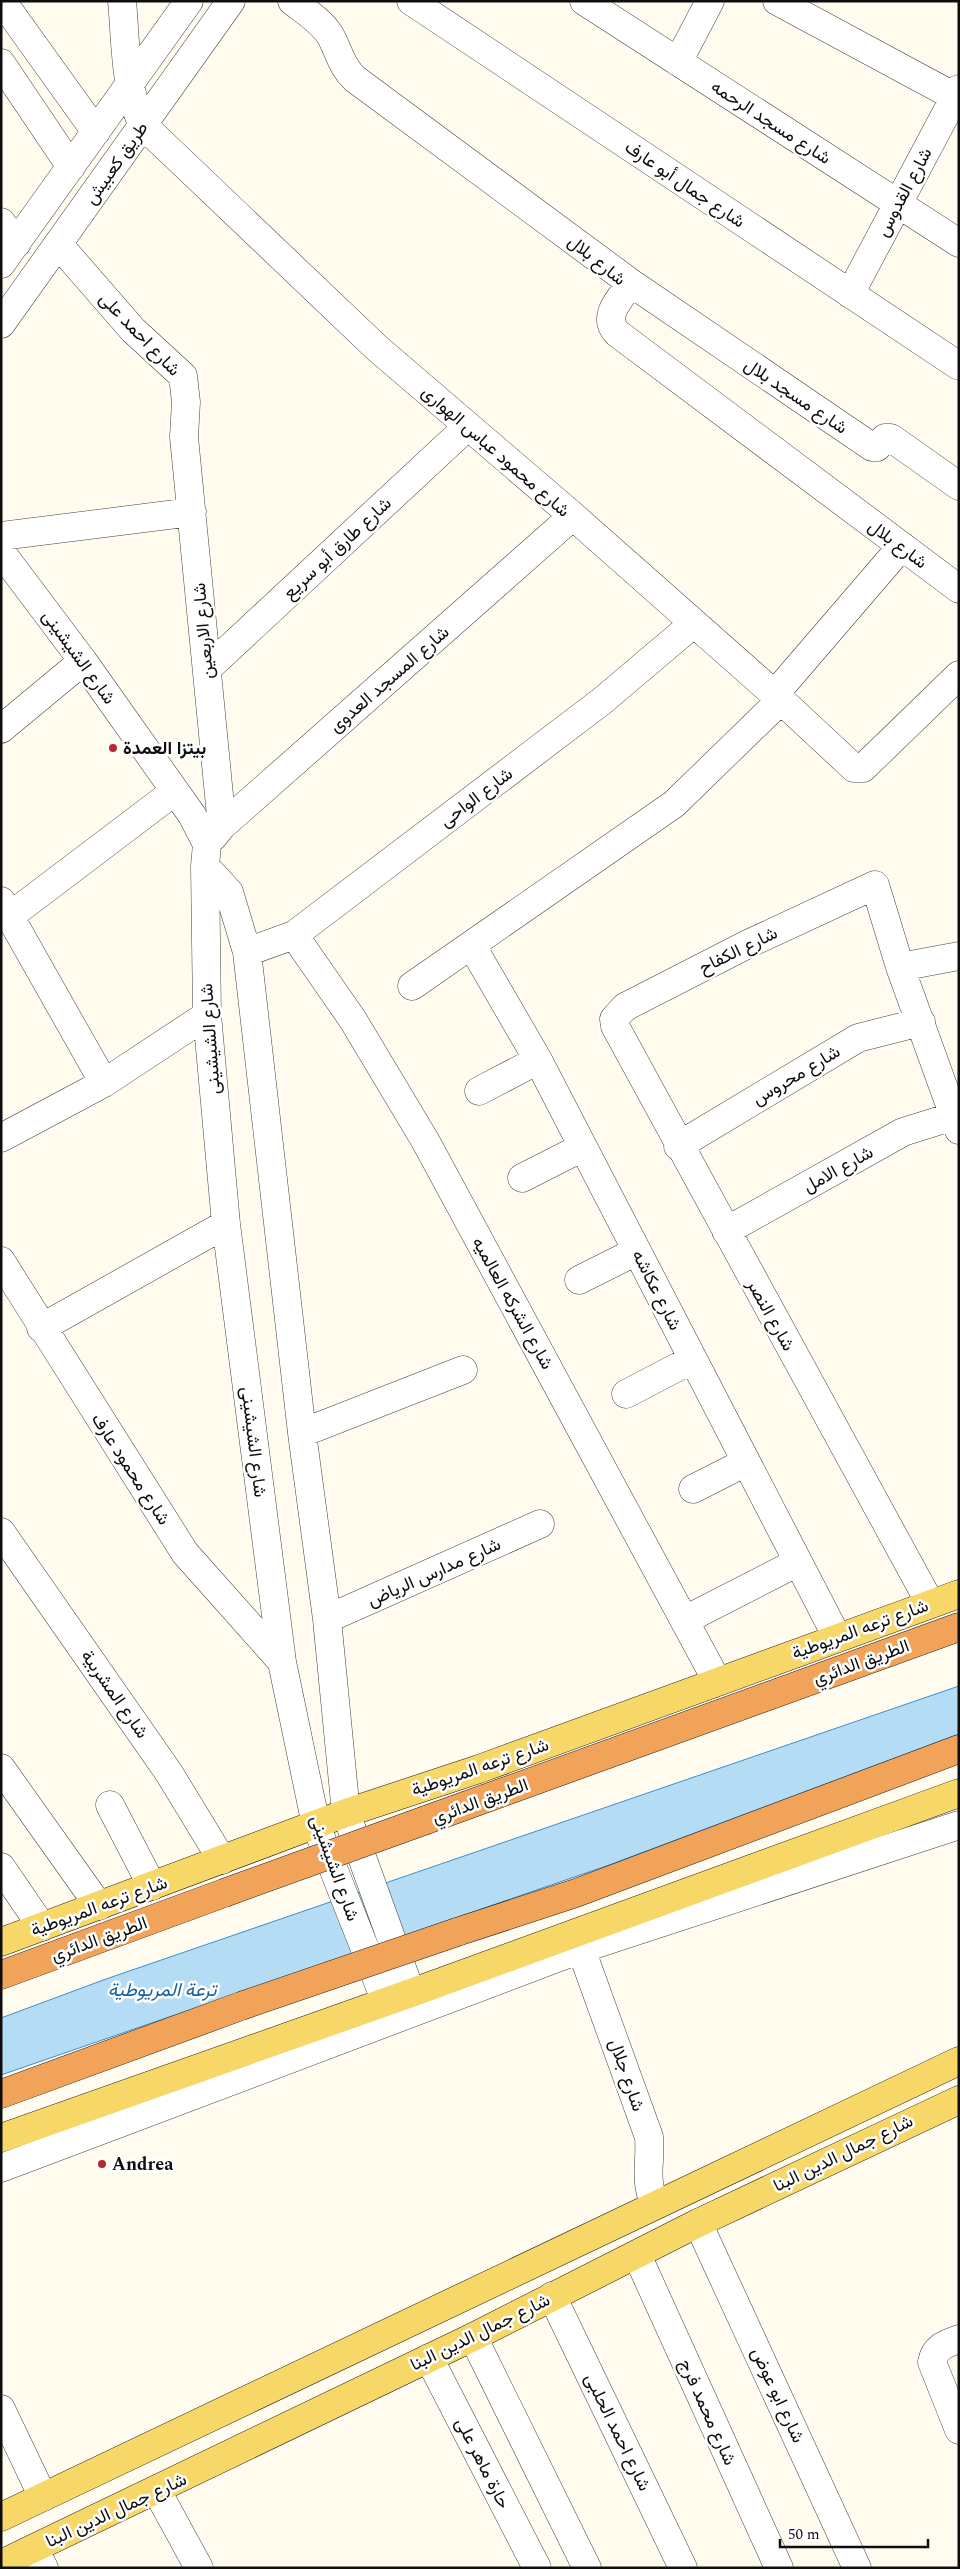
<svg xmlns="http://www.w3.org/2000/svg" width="960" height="2569" font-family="Spectral,Vazirmatn,serif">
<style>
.water{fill:#b4dcf5;stroke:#3c8fcb}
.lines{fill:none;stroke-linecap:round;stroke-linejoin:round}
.minor-casing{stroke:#414141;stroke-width:29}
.major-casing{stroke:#1f1f1f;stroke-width:29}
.highway-casing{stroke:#1f1f1f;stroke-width:29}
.minor{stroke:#fff;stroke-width:28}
.major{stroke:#f6d767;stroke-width:28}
.highway{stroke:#f2a35a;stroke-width:28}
.highway-bridge-casing{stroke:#1f1f1f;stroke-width:29;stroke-linecap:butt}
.highway-bridge{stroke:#f2a35a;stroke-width:28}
.poi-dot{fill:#bc272b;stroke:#fff;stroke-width:2}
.labels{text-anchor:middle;stroke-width:5;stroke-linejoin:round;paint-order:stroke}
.street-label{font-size:18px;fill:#0e0e0e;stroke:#fff}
.poi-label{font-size:18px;font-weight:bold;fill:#0e0e0e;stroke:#fff;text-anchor:start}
.water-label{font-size:19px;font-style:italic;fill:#18619e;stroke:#fff}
</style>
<rect width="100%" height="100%" fill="#fffcef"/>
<path class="water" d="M959 1686V1734L609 1865 1 2075V2018L106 1979Z"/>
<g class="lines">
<defs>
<path id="minor" d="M2 1 96 132
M122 1C126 42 124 87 143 125L377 348 573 516 781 700 854 768H863L959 675
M292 1C305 11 321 21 330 35 339 51 341 66 355 79L631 283C621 298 601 316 617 333L959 589
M411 1 959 366
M584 1 959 243
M777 1 959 99
M678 62 710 1
M1 63 71 167
M1 222 17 243
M59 245 133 330 183 376 186 402 184 437 222 826
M1 264 189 1
M631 283 872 447H877L885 438H891L959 486
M850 294 959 89
M1 324 231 1
M1 536 192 512
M1 552 83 661 192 815 207 844 205 866 207 1015 226 1224 282 1662 316 1825 386 2002
M207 669 467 427
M774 695 902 546
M1 729 83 661
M213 837 222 826 573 516
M205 866 229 892 247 952 302 1433 327 1619 346 1813 411 1993
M1 901 104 1083
M10 916 175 791
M294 935 353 1020 426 1142 717 1681
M472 946 538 1060 837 1637
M247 952 294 935 602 701 693 624
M900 967 959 956
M412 986 674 804 781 700
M479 1091 538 1060
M1 1138 104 1083 207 1015
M678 1146 858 1038 921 1022
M522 1178 583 1147
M726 1231 903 1132 954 1116
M1 1261 185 1553 282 1662
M579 1280 637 1251
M41 1328 226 1224
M626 1394 693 1359
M302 1433 463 1370
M693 1489 746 1462
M1 1532 169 1773 222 1860
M930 1603 615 1026 614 1019 625 1007 748 944 875 885 900 967 959 1130
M327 1619 540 1524
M685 1620 798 1562
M1 1768 99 1906
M110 1805 152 1886
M1 1867 42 1927
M581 1949 649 2137C651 2165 644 2175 654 2204
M1 2168 581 1949 959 1825
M698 2223 857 2568
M637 2255 779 2568
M552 2296 683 2568
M473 2337 587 2568
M959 2339C945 2344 935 2347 932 2362L959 2430
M429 2358 537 2568
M1 2409 43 2497
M157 2491 199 2568
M34 2549 44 2568"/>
<path id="major" d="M1 1942 346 1813 479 1769 959 1594
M1 2138 411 1993 959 1793
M1 2517 959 2061
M1 2564 473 2337 698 2223 959 2100"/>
<path id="highway" d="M426 1820 959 1627
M457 1932 576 1893 959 1749
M1 1975 224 1893
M1 2094 241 2006"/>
</defs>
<use href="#minor" class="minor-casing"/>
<use href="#major" class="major-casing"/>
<use href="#highway" class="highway-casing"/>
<use href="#minor" class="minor"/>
<use href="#major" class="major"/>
<use href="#highway" class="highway"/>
<defs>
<path id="highway-bridge" d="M224 1893 426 1820
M241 2006 457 1932"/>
</defs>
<use href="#highway-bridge" class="highway-bridge-casing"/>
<use href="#highway-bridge" class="highway-bridge"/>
</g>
<g class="poi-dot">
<circle cx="113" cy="748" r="5"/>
<circle cx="102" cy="2164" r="5"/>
</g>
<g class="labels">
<g class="street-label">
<text transform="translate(771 122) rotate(33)" y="6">شارع مسجد الرحمه</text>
<text transform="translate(116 163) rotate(-55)" y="6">طريق كعبيش</text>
<text transform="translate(685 184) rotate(34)" y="6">شارع جمال أبو عارف</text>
<text transform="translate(904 192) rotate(-62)" y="6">شارع القدوس</text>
<text transform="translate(597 260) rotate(39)" y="6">شارع بلال</text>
<text transform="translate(140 334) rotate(46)" y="6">شارع احمد على</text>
<text transform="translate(796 396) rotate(34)" y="6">شارع مسجد بلال</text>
<text transform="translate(496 451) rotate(41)" y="6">شارع محمود عباس الهوارى</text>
<text transform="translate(898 544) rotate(37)" y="6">شارع بلال</text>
<text transform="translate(337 548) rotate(-43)" y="6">شارع طارق أبو سريع</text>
<text transform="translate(203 631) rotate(-95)" y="6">شارع الاربعين</text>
<text transform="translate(79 657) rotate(54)" y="6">شارع الشيشينى</text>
<text transform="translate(389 679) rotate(-41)" y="6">شارع المسجد العدوى</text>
<text transform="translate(476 797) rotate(-37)" y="6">شارع الواحى</text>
<text transform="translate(738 950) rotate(-26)" y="6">شارع الكفاح</text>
<text transform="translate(210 1039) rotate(-94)" y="6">شارع الشيشينى</text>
<text transform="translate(796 1075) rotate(-31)" y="6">شارع محروس</text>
<text transform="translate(838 1169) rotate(-29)" y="6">شارع الامل</text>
<text transform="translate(657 1290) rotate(63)" y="6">شارع عكاشه</text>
<text transform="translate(513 1303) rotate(61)" y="6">شارع الشركه العالميه</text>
<text transform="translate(771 1315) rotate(61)" y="6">شارع النصر</text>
<text transform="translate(254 1442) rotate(83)" y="6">شارع الشيشينى</text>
<text transform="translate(131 1469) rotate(57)" y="6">شارع محمود عارف</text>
<text transform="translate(434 1572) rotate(-24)" y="6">شارع مدارس الرياض</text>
<text transform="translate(860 1629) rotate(-20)" y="6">شارع ترعه المريوطية</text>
<text transform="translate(861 1662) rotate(-20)" y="6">الطريق الدائري</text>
<text transform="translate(115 1694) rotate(55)" y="6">شارع المشربية</text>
<text transform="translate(480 1767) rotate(-19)" y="6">شارع ترعه المريوطية</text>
<text transform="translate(480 1801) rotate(-20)" y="6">الطريق الدائري</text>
<text transform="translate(335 1868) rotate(70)" y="6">شارع الشيشينى</text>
<text transform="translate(99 1906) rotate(-20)" y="6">شارع ترعه المريوطية</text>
<text transform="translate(99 1939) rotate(-20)" y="6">الطريق الدائري</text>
<text transform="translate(627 2075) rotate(71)" y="6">شارع جلال</text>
<text transform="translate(843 2153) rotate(-26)" y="6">شارع جمال الدين البنا</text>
<text transform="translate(480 2332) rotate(-26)" y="6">شارع جمال الدين البنا</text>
<text transform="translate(778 2395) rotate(65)" y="6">شارع ابو عوض</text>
<text transform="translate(708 2412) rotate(66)" y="6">شارع محمد فرج</text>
<text transform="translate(618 2432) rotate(64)" y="6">شارع احمد الحلبى</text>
<text transform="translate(483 2463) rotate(63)" y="6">حارة ماهر على</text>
<text transform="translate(116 2510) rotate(-25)" y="6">شارع جمال الدين البنا</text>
</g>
<g class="poi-label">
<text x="123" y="754">بيتزا العمدة</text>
<text x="112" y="2170">Andrea</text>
</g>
<g class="water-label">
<text x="162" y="1996">ترعة المريوطية</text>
</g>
</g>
<rect width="960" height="2569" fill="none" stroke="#0e0e0e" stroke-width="5"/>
<path d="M780 2539v8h148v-8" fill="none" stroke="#0e0e0e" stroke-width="2.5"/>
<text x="788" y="2539" font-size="15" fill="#0e0e0e" stroke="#ffffff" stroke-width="4" paint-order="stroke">50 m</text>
</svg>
